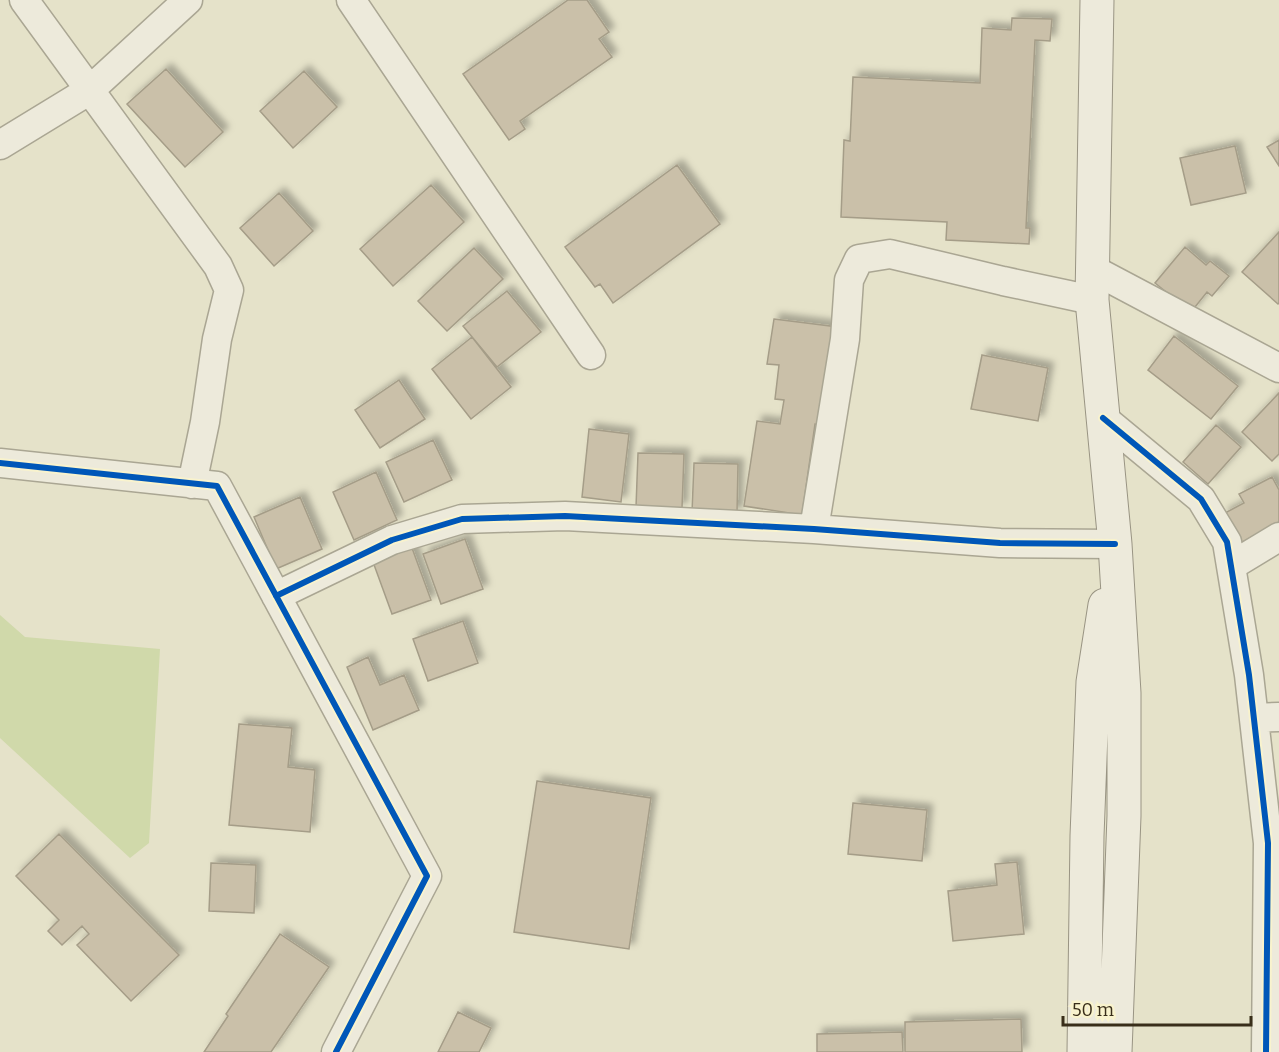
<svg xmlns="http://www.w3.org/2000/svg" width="1279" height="1052" font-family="Bitter,serif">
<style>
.green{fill:#d0d9aa}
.building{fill:#cac0a9;stroke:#a59d88;stroke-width:1.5;filter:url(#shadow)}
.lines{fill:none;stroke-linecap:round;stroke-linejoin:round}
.minor-casing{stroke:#aaa693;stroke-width:31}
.secondary-casing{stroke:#999483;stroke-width:35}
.minor{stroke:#edeadb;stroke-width:28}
.secondary{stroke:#edeadb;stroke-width:33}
.cycleway-casing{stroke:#f9f3cd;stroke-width:10}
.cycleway{stroke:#0057b8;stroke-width:6}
</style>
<defs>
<filter id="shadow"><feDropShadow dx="5.5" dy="-5.5" stdDeviation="3" flood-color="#0004"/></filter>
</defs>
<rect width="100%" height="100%" fill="#e5e2c9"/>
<path class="green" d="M0 615 25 637 160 649 149 843 130 858 0 738Z"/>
<path class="building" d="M568 0H587L609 32 599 39 612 57 520 121 525 129 509 140 463 74Z
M1012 18 1052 19 1050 41 1035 40 1026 228H1030L1029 244 946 240 947 222 841 217 844 140 850 141 853 77 980 83 982 28 1011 30Z
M166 69 223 132 185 167 127 104Z
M304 71 337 107 293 148 260 111Z
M1279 140V166L1267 147Z
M1235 146 1246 193 1191 205 1180 158Z
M677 165 720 224 613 303 600 284 595 287 565 247Z
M431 185 464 222 393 286 360 249Z
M279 193 313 231 274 266 240 228Z
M1279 232V303L1278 304 1242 272Z
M1185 247 1206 265 1210 261 1229 276 1212 296 1207 292 1191 312 1155 283Z
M474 248 503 279 447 331 418 301Z
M507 291 541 332 497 367 463 326Z
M774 319 838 327 824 425 815 424 802 515 744 506 757 421 780 424 784 400 775 399 779 365 767 364Z
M1174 336 1238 386 1211 419 1148 370Z
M472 337 511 387 471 419 432 369Z
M982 355 1048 368 1038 421 971 409Z
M399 380 425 419 380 448 355 410Z
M1279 393V454L1272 461 1242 432Z
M1216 425 1241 447 1208 484 1183 462Z
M589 429 629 434 621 502 582 497Z
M433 440 452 480 404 502 386 462Z
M638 453 684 454 682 508 636 507Z
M694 463 738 464 737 513 692 512Z
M376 472 397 520 354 540 333 492Z
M1272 477 1279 490V522L1239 544 1223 514 1244 503 1239 494Z
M300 497 322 549 276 569 254 517Z
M465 539 483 589 441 604 423 554Z
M412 548 431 600 392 614 373 562Z
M463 621 478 663 428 681 413 639Z
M368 657 380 685 404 675 419 710 373 730 347 667Z
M239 724 292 728 288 767 315 770 310 832 229 825Z
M537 781 651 798 629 949 514 932Z
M853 803 927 810 922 861 848 854Z
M59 834 179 955 131 1001 77 945 89 934 82 926 62 945 48 931 59 920 16 876Z
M1017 862 1024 934 953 941 948 891 997 885 995 864Z
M211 863 256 865 254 913 209 911Z
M280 934 329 967 271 1052H204L228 1016 226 1014Z
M458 1012 491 1028 479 1052H438Z
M1021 1019 1022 1052H905V1022Z
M902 1032 903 1052H817V1034Z"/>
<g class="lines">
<defs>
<path id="minor" d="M24 0 218 266 229 290 217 339 205 422 192 484
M351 0 591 355
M0 145 90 90 188 0
M1092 269 1279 368
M1103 418 1201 499 1227 542 1249 675 1268 843 1266 1052
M0 463 217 486 427 876 336 1052
M814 529 845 339 849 280 859 259 890 254 1003 281 1092 300
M1231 566 1279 537
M276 596 392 540 462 519 565 516 814 529 1000 543 1115 544
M1254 718 1279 717"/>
<path id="secondary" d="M1097 0 1092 300 1115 544 1124 693V816L1115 1052
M1084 1052 1087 836 1093 682 1105 605"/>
</defs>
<use href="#minor" class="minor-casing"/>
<use href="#secondary" class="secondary-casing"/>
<use href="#minor" class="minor"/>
<use href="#secondary" class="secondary"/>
<defs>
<path id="cycleway" d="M1103 418 1201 499 1227 542 1249 675 1268 843 1266 1052
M0 463 217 486 427 876 336 1052
M276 596 392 540 462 519 565 516 814 529 1000 543 1115 544"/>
</defs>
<use href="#cycleway" class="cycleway-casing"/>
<use href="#cycleway" class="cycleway"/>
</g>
<path d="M1063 1016v9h188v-9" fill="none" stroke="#392e1a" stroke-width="3"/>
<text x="1072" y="1016" font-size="18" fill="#392e1a" stroke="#f9f3cd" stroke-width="4.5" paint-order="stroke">50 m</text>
</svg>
